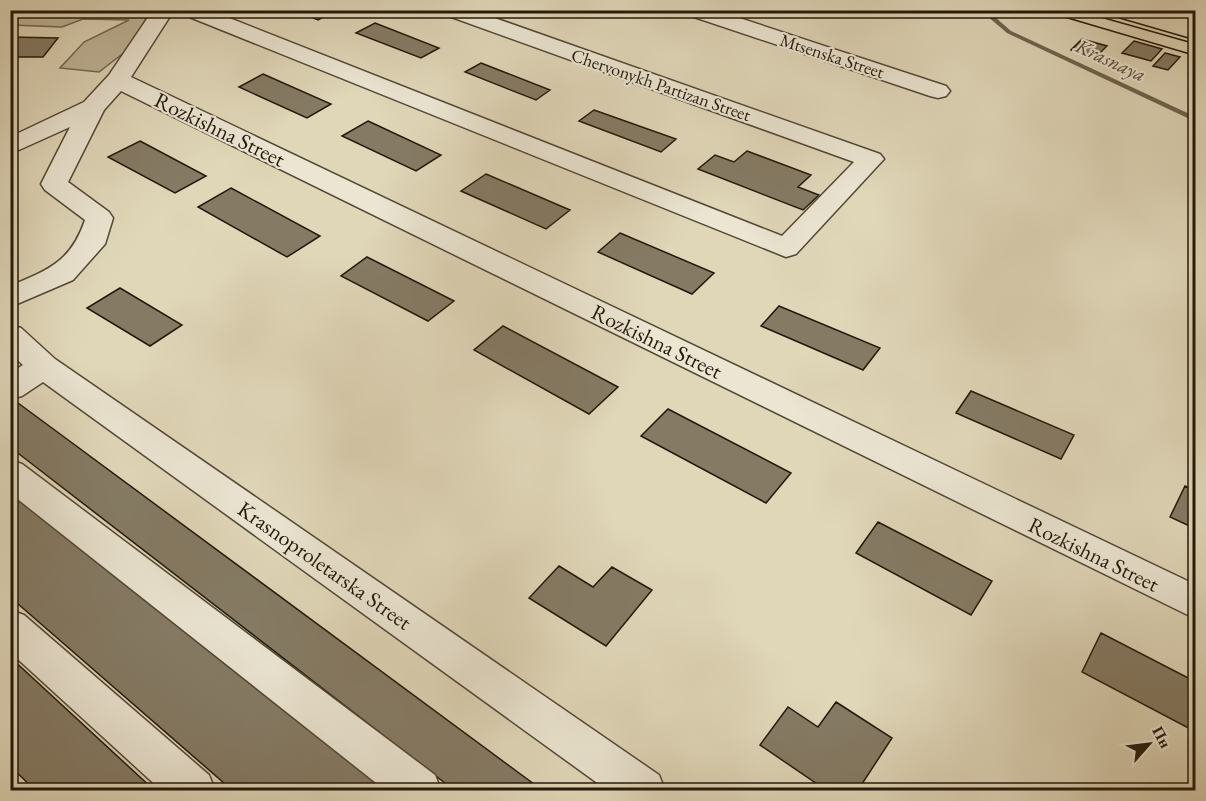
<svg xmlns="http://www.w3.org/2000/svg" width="1206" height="801" font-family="'EB Garamond',serif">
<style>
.green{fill:#c0b79b;stroke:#726852;stroke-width:1.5}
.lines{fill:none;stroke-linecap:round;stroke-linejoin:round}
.stream{fill:#6e644f;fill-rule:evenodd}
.building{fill:#857b65;stroke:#231809;stroke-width:1.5}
.minor-casing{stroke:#524835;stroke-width:3}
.major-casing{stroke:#231809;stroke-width:3}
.minor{fill:#ebe5d2;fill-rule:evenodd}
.major{fill:#e0d7b9;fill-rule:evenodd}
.tram{stroke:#231809;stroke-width:1.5}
.labels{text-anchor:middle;stroke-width:4.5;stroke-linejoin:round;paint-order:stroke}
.far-street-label{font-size:18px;fill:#231809;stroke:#ebe5d2}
.far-water-label{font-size:20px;font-style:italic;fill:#554a37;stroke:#ebe5d2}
.street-label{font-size:22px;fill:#231809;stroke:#ebe5d2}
</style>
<rect width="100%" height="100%" fill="#e0d7b9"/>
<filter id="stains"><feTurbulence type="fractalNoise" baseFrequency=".00333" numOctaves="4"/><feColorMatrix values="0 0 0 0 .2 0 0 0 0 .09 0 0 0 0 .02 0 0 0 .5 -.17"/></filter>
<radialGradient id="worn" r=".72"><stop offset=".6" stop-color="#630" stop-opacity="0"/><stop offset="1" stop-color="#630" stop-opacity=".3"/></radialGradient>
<path class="green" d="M11 11H150L130 48 99 72 60 68 84 42 129 20 83 19 62 27 11 25Z"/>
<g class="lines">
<path class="stream" d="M980 10H987L1011 31 1196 117V122L1007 33Z"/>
</g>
<path class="building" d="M294 10H337L318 20Z
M375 23 439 48 421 58 356 33Z
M10 37 58 38 43 57H10Z
M1082 39 1107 46 1095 58 1071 50Z
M1134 41 1162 49 1151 61 1122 53Z
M1165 53 1180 57 1168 70 1153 66Z
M481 63 550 90 536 100 465 72Z
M263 74 331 104 307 118 239 87Z
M594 110 676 139 661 152 579 121Z
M368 121 441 155 416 171 342 136Z
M140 141 206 176 175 193 108 157Z
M747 151 811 175 798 187 819 195 803 210 698 169 715 155 734 162Z
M486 174 570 210 546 229 461 191Z
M231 188 320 236 287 257 198 207Z
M620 233 714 273 692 294 598 252Z
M367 257 454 301 428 321 341 276Z
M120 288 182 325 150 346 87 308Z
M779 306 880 348 863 370 761 326Z
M503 326 618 387 589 414 474 350Z
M971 391 1074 435 1061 459 956 413Z
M14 400 542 790H454L10 447V403Z
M668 409 791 473 766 503 641 436Z
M1185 486 1196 491V529L1170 517Z
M10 488 388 790H232L10 597Z
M878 522 992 581 971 615 856 553Z
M559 566 593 587 612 567 652 590 606 646 529 598Z
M1101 633 1196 682V732L1082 672Z
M10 657 154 790H35L10 766Z
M836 702 892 738 858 790H826L760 745 788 707 818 727Z"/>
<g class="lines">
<defs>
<path id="minor" d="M153 10H174L131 77 1196 585V619L121 91 104 110 68 182 109 212 113 218 105 244 73 280 10 307V286C48 270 71 262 85 220L45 190 41 184 70 127 10 154V137L84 102 109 75Z
M179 10H209L782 236 854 162 443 14 440 10H472L880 154 884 159 796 254 786 257 182 14Z
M682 10H715L946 86 950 91 946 96 938 98 930 96 685 14Z
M10 325 21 328 55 359 659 775 665 790H607L43 382 22 396 10 399V373L23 365 10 353Z
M10 460 22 464 435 775 441 790H385L10 493Z
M10 610 24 615 209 775 215 790H161L10 652Z"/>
<path id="major" d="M1054 10H1089L1196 41V55L1057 14Z"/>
</defs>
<use href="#minor" class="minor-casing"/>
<use href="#major" class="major-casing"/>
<use href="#minor" class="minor"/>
<use href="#major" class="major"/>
<path class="tram" d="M1076 10 1196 44"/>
</g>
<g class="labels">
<g class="far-street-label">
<text transform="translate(832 56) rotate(18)" y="6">Mtsenska Street</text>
<text transform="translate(661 85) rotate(19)" y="6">Chervonykh Partizan Street</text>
</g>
<g class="far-water-label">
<text transform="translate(1111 60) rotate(25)" y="7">Krasnaya</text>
</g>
<g class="street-label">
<text transform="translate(220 129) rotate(26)" y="8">Rozkishna Street</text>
<text transform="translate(657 341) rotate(26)" y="8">Rozkishna Street</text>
<text transform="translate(1094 554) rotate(26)" y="8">Rozkishna Street</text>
<text transform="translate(325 565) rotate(35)" y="8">Krasnoproletarska Street</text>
</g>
</g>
<rect width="1206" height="801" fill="none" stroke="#e0d7b9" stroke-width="36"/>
<rect x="12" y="12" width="1182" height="777" fill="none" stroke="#231809" stroke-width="3"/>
<rect x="18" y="18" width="1170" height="765" fill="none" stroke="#231809" stroke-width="1.5"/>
<g transform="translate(1149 744) rotate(62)" stroke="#ebe5d2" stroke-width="4.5" paint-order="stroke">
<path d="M0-4.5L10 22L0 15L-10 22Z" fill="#231809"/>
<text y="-9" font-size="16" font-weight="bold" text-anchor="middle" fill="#231809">Пн</text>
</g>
<rect width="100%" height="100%" filter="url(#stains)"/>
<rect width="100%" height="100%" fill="url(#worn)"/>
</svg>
